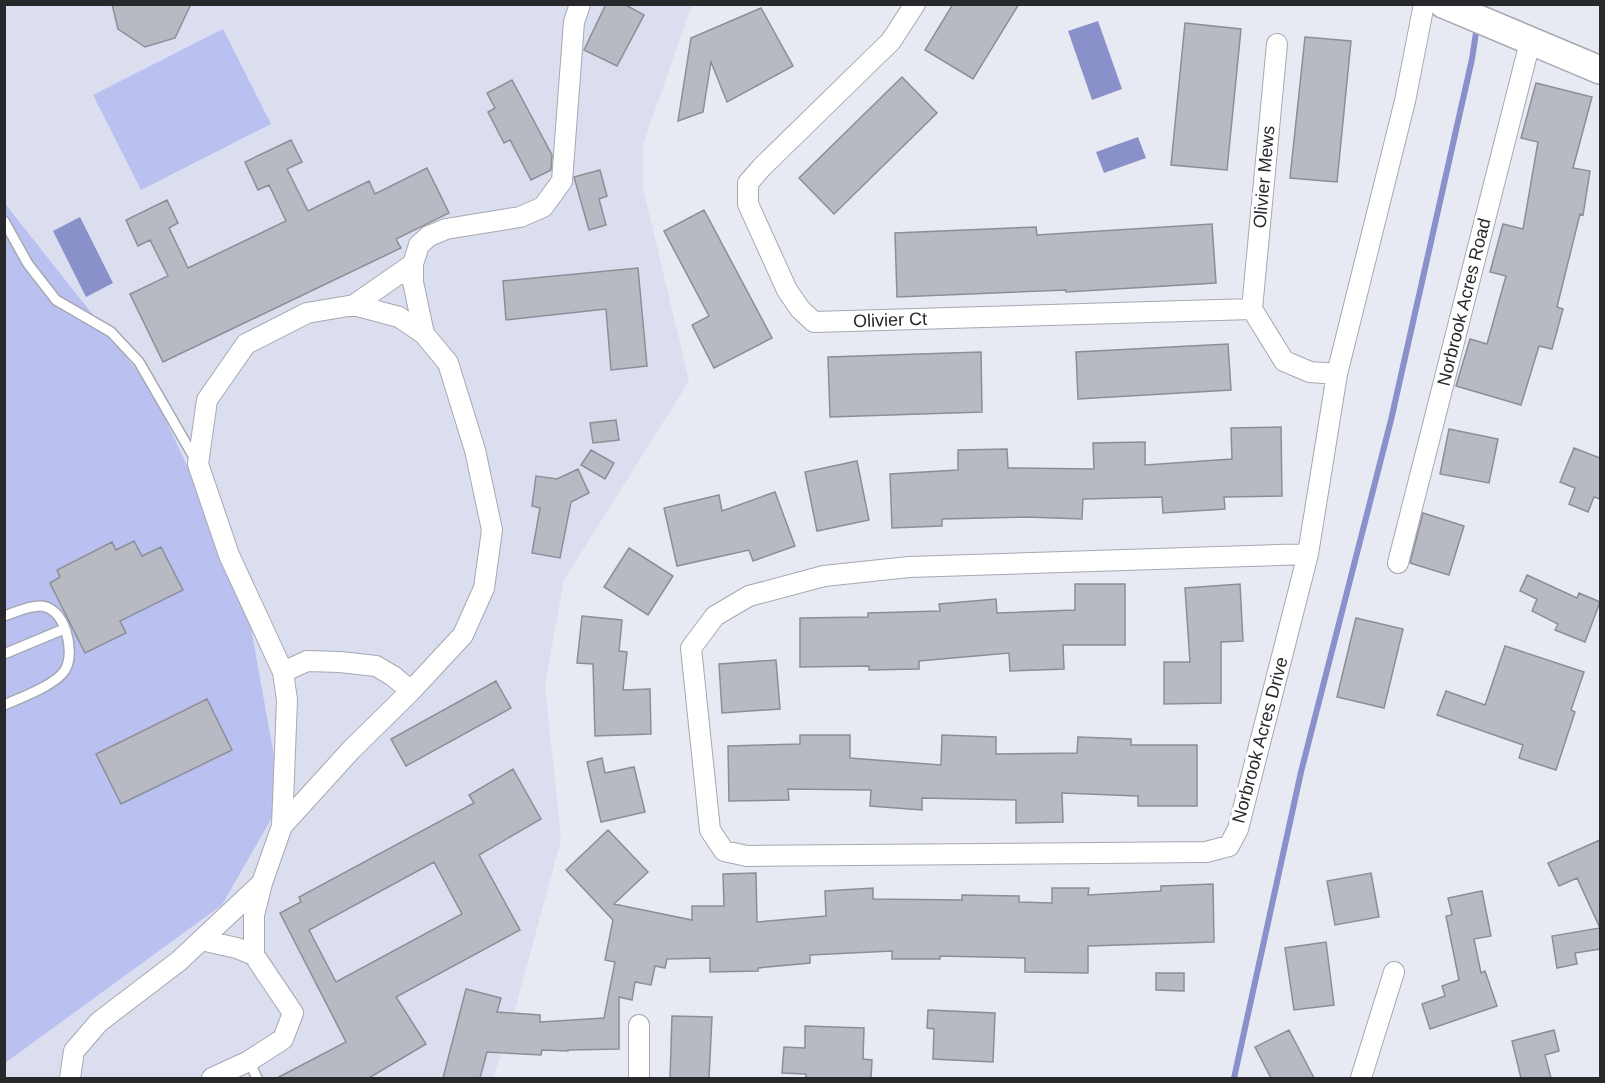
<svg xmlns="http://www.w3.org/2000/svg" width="1605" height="1083" font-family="Arial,sans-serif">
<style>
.built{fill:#dbdeef}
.green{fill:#bac1f1}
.water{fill:#8990ca}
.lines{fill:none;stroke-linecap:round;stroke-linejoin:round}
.stream{stroke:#8990ca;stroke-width:6}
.building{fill:#b7b9c3;stroke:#8c8e97;stroke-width:1.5;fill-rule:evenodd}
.lane-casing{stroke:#a6a8b2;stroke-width:12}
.street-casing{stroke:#a6a8b2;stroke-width:22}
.secondary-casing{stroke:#a6a8b2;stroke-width:30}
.lane{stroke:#fff;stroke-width:9}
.street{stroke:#fff;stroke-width:20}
.secondary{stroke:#fff;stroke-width:27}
.labels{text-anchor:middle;stroke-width:6;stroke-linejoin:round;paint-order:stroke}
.street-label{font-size:18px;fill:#27282b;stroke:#fff}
</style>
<rect width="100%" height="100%" fill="#e7e9f3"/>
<path class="built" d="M5 5H692L643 144V188L689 381 564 580 545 684 561 840 511 1024 493 1078H5L4 1063 222 905 150 387 5 202Z"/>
<path class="green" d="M223 29 271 124 141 190 93 95Z
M4 202 150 387 243 584 282 800 222 905 5 1063Z"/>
<path class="water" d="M1098 21 1122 89 1092 100 1068 31Z
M1138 137 1146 158 1104 173 1096 152Z
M80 217 113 283 86 297 53 231Z"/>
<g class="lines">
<path class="stream" d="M1234 1078 1301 772 1391 420 1472 59 1477 26"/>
</g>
<path class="building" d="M112 4H191L175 38 145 47 118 29Z
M606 4H624L644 15 617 66 584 50Z
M953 4H1019L973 79 925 50Z
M761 8 793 66 727 102 711 62 703 112 678 121 691 38Z
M1185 23 1241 29 1227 170 1171 165Z
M1305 37 1351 41 1337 182 1290 178Z
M902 77 937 113 834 214 799 178Z
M512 80 552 155 551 170 531 180 510 140 504 143 488 112 495 108 487 93Z
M1536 83 1592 97 1573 168 1590 171 1583 215 1580 214 1557 307 1563 309 1552 349 1539 346 1521 405 1456 386 1470 339 1487 344 1506 276 1490 272 1503 224 1523 229 1538 142 1521 138Z
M291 140 302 162 287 169 308 211 369 181 375 194 427 168 449 213 396 239 401 248 163 362 130 294 168 276 150 240 138 246 126 220 167 200 178 223 169 228 188 268 286 221 269 185 258 190 245 162Z
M600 170 607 196 599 199 606 225 589 230 574 177Z
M704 210 772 338 714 368 692 325 709 316 664 231Z
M1212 224 1216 283 1066 292V290L897 297 895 233 1036 227 1037 235Z
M638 268 647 366 611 370 606 309 506 320 503 281Z
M1228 344 1231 390 1078 399 1076 352Z
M981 352 982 412 830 417 828 357Z
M616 420 619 440 593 443 590 423Z
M1281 427 1282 496 1224 497 1225 509 1163 513 1162 497 1083 499 1082 519 1026 517 942 519V526L892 528 890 474 958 470V450L1007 449 1008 468 1094 469 1093 443 1145 442V465L1232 459 1231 428Z
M1449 429 1498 439 1489 483 1440 474Z
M1574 448 1600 458V499L1594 497 1588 512 1569 504 1575 488 1560 482Z
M591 450 614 463 605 479 581 465Z
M857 461 869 520 817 531 805 472Z
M578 469 589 493 571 502 560 558 532 553 540 508 532 506 536 476 557 479Z
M775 492 795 546 753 561 749 550 677 566 664 508 719 495 722 511Z
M1423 513 1464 526 1449 575 1410 563Z
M134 541 142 556 161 547 183 590 120 621 126 633 85 653 50 583 60 577 57 570 112 542 116 550Z
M629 548 673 576 648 615 604 587Z
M1527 575 1577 598 1579 593 1600 602 1585 642 1555 630 1558 624 1532 611 1537 599 1520 591Z
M1075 584H1125V645H1063L1064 669 1010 671 1009 653 919 661V669L869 670V666L800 667V618L868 617V613L940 611 939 604 996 599 997 613 1075 610Z
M1240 584 1243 641 1221 642V703L1164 704V662H1190L1185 588Z
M582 616 622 620 619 651 627 652 623 690 650 689 651 734 595 736 593 664 577 663Z
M1356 618 1403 629 1384 708 1337 697Z
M1505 646 1584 672 1571 710 1575 712 1556 770 1519 758 1523 745 1437 715 1446 691 1485 705Z
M776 660 780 709 722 713 719 664Z
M496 681 511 708 406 766 391 739Z
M207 699 232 750 121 804 96 754Z
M800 735H850V758L941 765 942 735 996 737V754L1077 753 1078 737 1131 739V745H1197V806H1138V796L1062 793 1063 822 1016 823V800L922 798V810L870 806 871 790 788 789 789 800 729 801 728 746 800 744Z
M602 758 605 773 634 767 645 812 601 822 587 762Z
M513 769 541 819 479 855 520 930 396 997 426 1044 369 1078H277L346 1042 280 913 301 902 299 897 474 803 469 795ZM434 862 462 914 336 982 309 930Z
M608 830 648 872 614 904 692 920V906H724L723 874 756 873 757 922 826 916 825 891 873 888V899L962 900V895L1019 896V902L1052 903V888H1089L1088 895 1161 891V886L1213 884 1214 942 1088 946V973L1025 972V958L940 956V959H892V951L810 955V963L758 968V971L710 972V958L667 959 665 968 655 966 651 985 635 982 632 1000 619 997V1049L568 1050V1051L542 1050 541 1055 487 1052 480 1078H443L466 989 501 998 497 1012 540 1015V1022L604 1018 615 962 605 960 613 920 566 870Z
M1600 840V949L1575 953 1577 964 1557 968 1552 936 1600 928 1577 878 1559 886 1548 863Z
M1371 873 1379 917 1335 925 1327 881Z
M1482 891 1491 936 1474 939 1481 973 1485 971 1497 1006 1430 1029 1422 1004 1445 996 1442 986 1459 980 1446 916 1452 915 1448 898Z
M1326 942 1334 1005 1294 1010 1285 948Z
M1156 973H1184V991L1156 990Z
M928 1010 995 1013 993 1062 933 1059 934 1029 927 1028Z
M672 1016 712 1017 709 1078H670Z
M805 1026 864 1028 863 1059 872 1060 871 1078H806V1074L782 1073 784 1047 805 1048Z
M1289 1030 1314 1078H1271L1255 1047Z
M1554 1030 1559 1051 1545 1055 1551 1078H1521L1512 1041Z"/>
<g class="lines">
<defs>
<path id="lane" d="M4 221 28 264 56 300 111 332 139 362 195 459
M4 616C16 612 28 606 40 606 65 606 76 652 65 670 56 685 20 698 4 705
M4 654 64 629
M249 1061 257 1078"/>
<path id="street" d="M915 4 891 41 762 167 748 183V204L787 290 800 309 814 322 1252 309 1284 361 1310 372 1337 374
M354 305 413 264
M1252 309 1277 44
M424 334 413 282V264L419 245 429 236 446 229 520 217 543 207 562 181 574 22 580 4
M1308 554 909 567 824 576 749 596 715 616 691 648 710 830 724 851 747 856 1206 852 1229 846 1238 829 1308 554 1337 374 1405 101 1424 4
M1398 563 1530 42
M283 672 307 661 340 662 376 666 393 676 411 691
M201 940 237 948 254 955 293 1013 283 1039 249 1061 212 1078
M254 955V915L262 883 282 826 287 700 283 672 229 555 198 464 207 400 246 344 307 313 354 305 399 317 424 334 448 363 475 450 492 530 484 588 463 635 411 691 351 750 282 826
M639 1025V1078
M70 1078 74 1051 99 1022 179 961 262 883
M1361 1078 1394 972"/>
<path id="secondary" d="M1443 4 1600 70"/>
</defs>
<use href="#lane" class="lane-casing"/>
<use href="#street" class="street-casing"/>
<use href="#secondary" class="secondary-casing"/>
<use href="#lane" class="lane"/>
<use href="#street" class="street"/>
<use href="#secondary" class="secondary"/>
</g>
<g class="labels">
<g class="street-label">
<text transform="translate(1264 177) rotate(-85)" y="6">Olivier Mews</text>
<text transform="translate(1464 302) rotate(-76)" y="6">Norbrook Acres Road</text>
<text transform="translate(890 320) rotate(-2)" y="6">Olivier Ct</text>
<text transform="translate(1260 740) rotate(-75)" y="6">Norbrook Acres Drive</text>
</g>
</g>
<rect width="1605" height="1083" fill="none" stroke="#27282b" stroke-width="12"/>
</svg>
